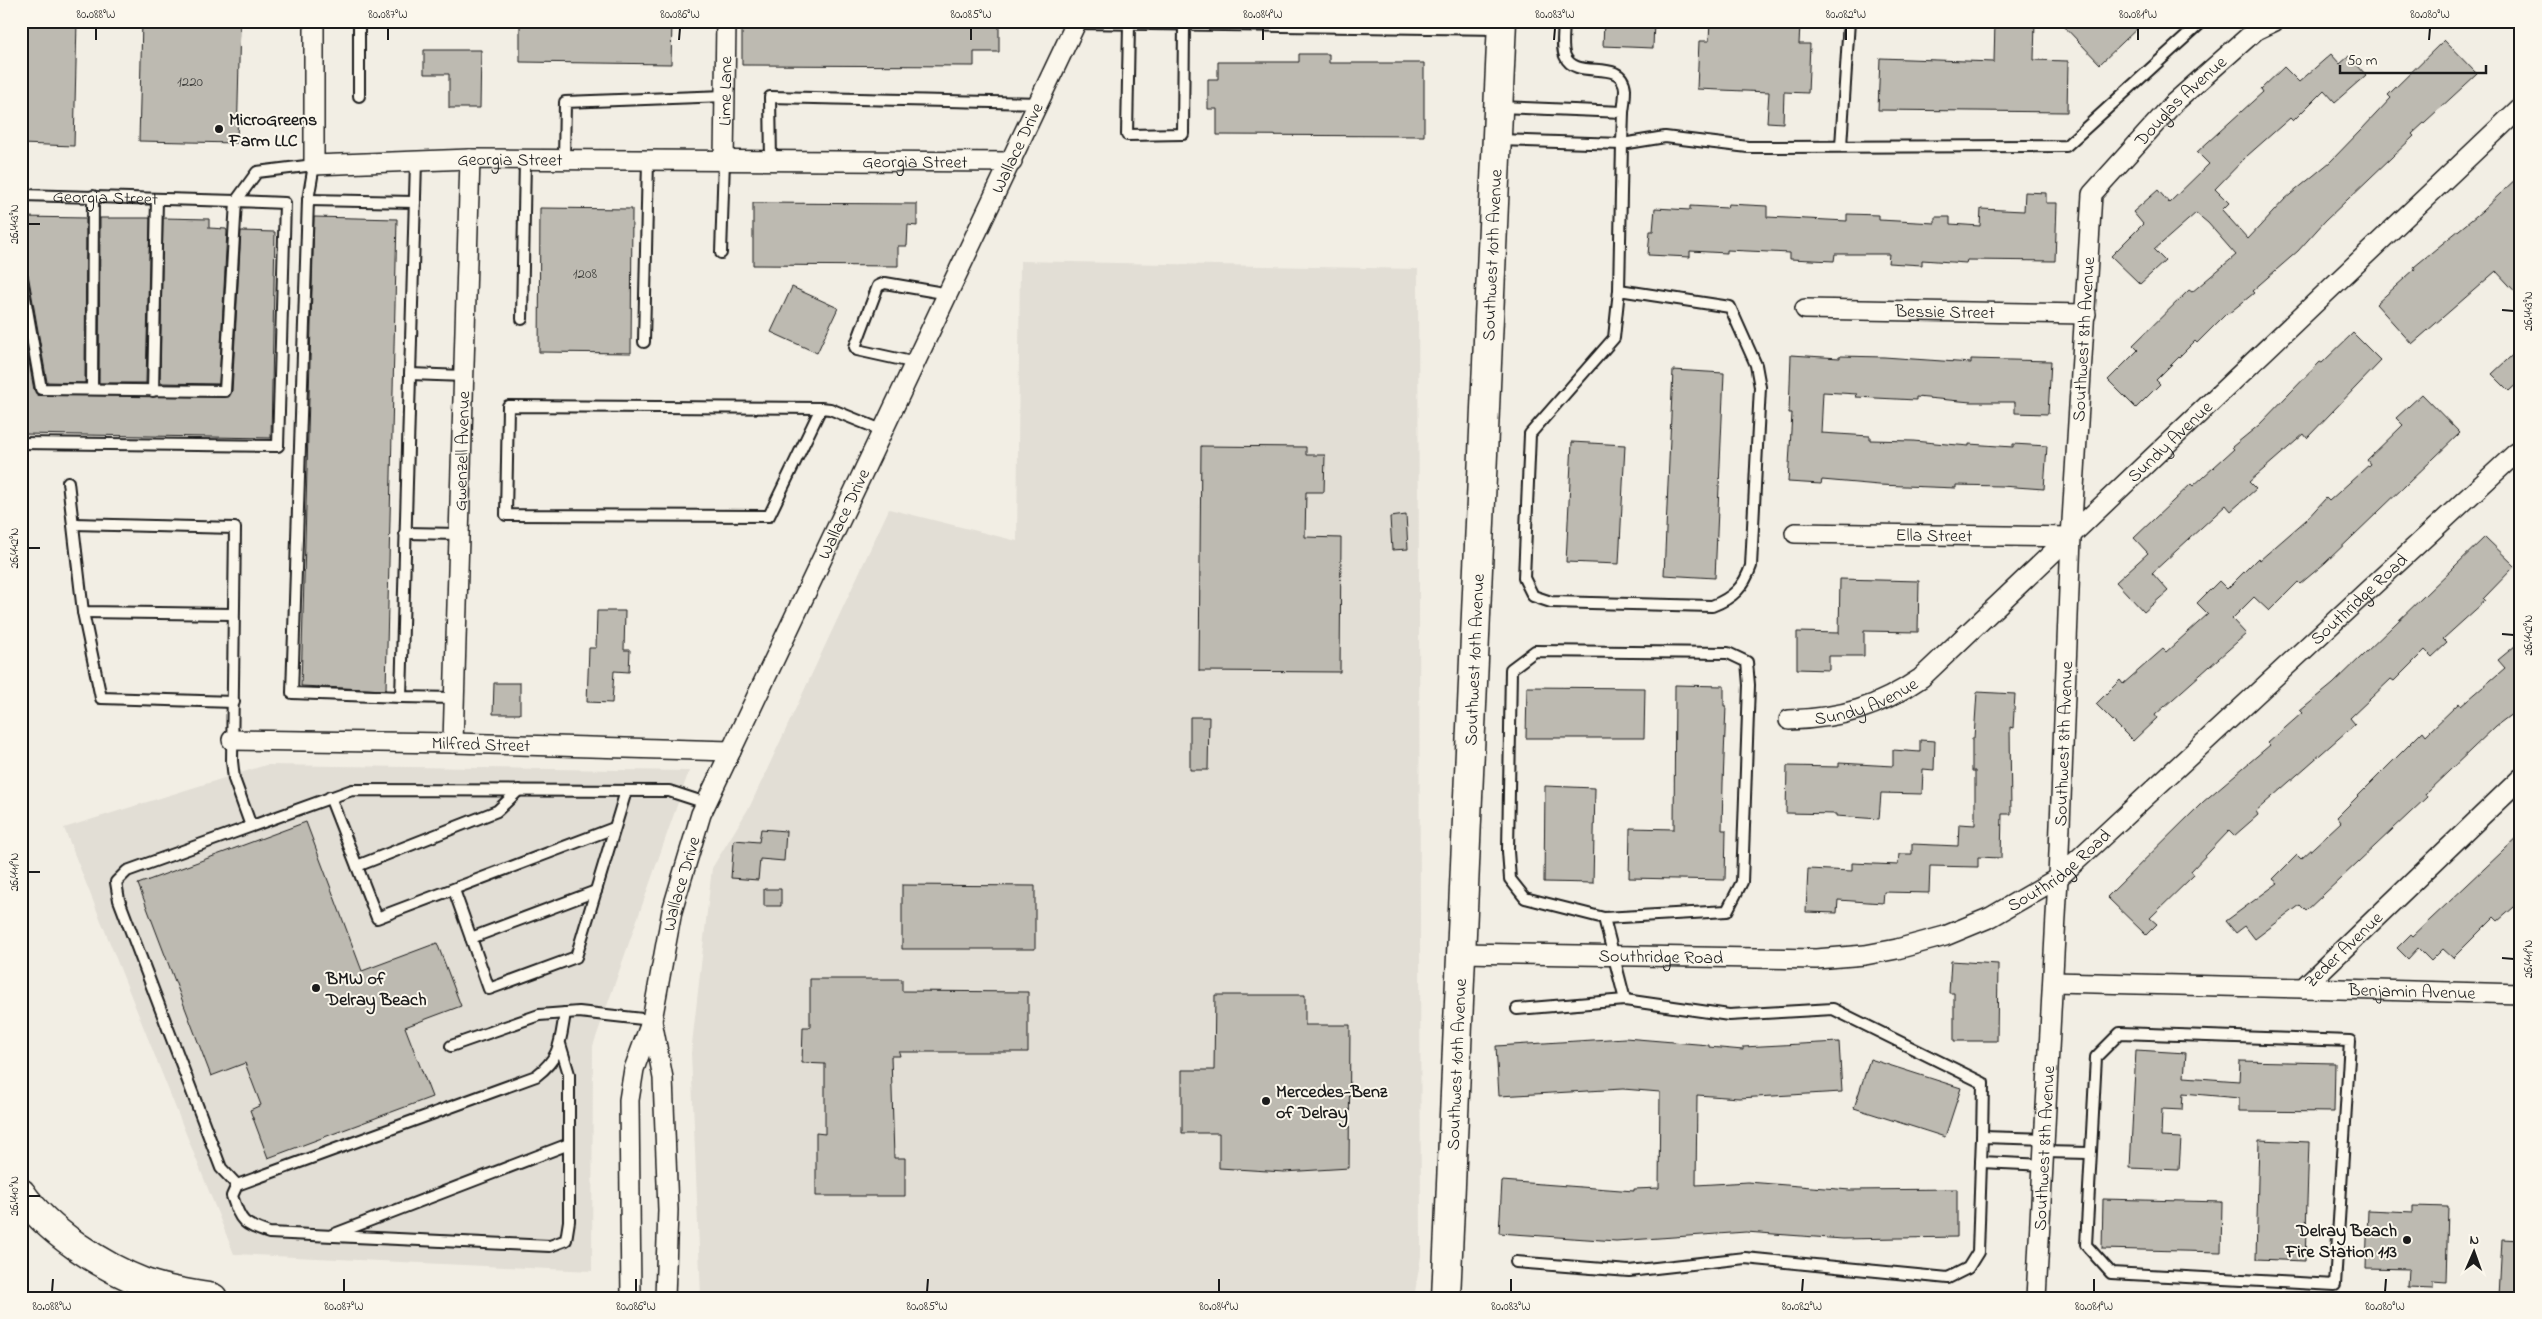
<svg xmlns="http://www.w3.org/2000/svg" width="2542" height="1319" font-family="'Indie Flower',sans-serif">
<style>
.built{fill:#e2ded5}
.building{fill:#bdbab1;stroke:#1c1c1c}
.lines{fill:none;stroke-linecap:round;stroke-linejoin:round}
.lane-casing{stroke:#1c1c1c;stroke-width:14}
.street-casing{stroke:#1c1c1c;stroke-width:22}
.secondary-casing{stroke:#1c1c1c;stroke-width:31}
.highway-casing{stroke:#1c1c1c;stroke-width:31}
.lane{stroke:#fbf7ec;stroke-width:10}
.street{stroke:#fbf7ec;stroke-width:19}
.secondary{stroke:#fbf7ec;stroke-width:28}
.highway{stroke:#fbf7ec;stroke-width:28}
.ticks{fill:none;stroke:#1c1c1c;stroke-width:2}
.poi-dot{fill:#1c1c1c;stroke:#fbf7ec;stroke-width:2}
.labels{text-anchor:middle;stroke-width:4;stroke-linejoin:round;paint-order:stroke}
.number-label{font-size:15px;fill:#444441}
.street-label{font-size:18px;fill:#1c1c1c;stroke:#fbf7ec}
.poi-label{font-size:18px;font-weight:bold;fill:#1c1c1c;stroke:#fbf7ec;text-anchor:start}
.neatline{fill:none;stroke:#1c1c1c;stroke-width:2}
.ticks-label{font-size:12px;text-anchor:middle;fill:#1c1c1c}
</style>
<rect width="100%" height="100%" fill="#f2eee4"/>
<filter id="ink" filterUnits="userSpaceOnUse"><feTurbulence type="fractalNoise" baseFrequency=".02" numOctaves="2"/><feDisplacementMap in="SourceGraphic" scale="10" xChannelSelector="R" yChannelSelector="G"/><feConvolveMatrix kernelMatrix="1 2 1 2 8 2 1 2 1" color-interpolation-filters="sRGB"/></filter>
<g filter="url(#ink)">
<path class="built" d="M1020 261 1418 269 1421 1256 1414 1298H701L691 1053 712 868 750 806 889 509 1017 541Z
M266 765 689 771 593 1046 592 1271 234 1254 64 828Z"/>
<path class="building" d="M21 21H77L74 146 21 144Z
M142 21H240L237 143 139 141Z
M520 21H672L671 64 520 62Z
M742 21H999V52H974V66L742 65Z
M1604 21H1654L1653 48 1603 46Z
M1710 21 1800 24 1799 44H1810L1808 93 1784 92 1783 123 1767 122 1769 92 1697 89 1699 41H1709Z
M1995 21H2035L2034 60 2068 61 2067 112 1878 110 1880 58 1994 62Z
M2059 21H2145L2100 64Z
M2444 40 2477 74 2412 134 2414 136 2325 221 2298 251 2252 291 2254 293 2228 314 2227 313 2197 343 2195 341 2156 380 2160 384 2136 408 2108 380 2138 350 2133 345 2189 290 2192 292 2236 255 2208 223 2196 213 2154 250 2165 261 2140 284 2111 256 2143 224 2133 212 2158 190 2169 203 2209 164 2197 152 2263 92 2261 89 2284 67 2299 82 2331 54 2340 64 2349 56 2366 75 2335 102 2324 90 2293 121 2290 118 2247 156 2215 189 2229 203 2222 210 2248 239 2285 199 2330 162 2361 130 2391 98 2388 95Z
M424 50H481L480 108H449V74H424Z
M1299 54H1329V63H1424V136L1217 135V109H1208V79H1218V62H1299Z
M2521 174V298L2496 271 2412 344 2376 304 2415 269 2414 267 2482 211Z
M2025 192 2046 193V203H2057L2055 261 1967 260 1966 263 1922 260V265L1888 263 1889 254H1835L1834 261 1790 259V253L1727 250V253L1690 251V257L1648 255 1650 231H1653L1655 208 1690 210V206L1727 208 1728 204 1767 206V217L1847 221V214L1879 215V220L1935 223V217H1950V224L1980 226 1981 209 2024 211Z
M753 203 917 204V226L908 225 907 246H898V266L753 265Z
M540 208 632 209 631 353 539 352Z
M21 217 86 218 85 383 47 382 28 274 21 268Z
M314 217 397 219 386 690 301 686Z
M100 218H150L146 383H99Z
M163 218 209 219V228L226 229 227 231 219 384 160 383Z
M241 231 275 232 271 438 21 434V316L34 390 38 395 229 397 232 391Z
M792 287 838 308 817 353 771 332Z
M2353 333 2381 361 2307 438 2304 434 2249 482 2256 489 2231 511 2226 505 2152 573 2168 591 2144 612 2116 582 2148 553 2134 538 2191 484 2193 486 2234 449 2232 447 2259 425 2320 362 2322 363Z
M2521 347V380L2509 391 2492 374Z
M1791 355 1840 358V356L1884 357 1971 363V359L2051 361 2048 414 2015 413V402H1971L1916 397V400L1856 397 1857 394 1823 392 1821 433 1870 436V440L1913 441 1969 446V444L2013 447V444L2047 446 2044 489 2001 486 1956 485V488L1879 485 1822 480 1821 484 1788 482 1792 413H1789Z
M1673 370 1724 373 1715 578 1664 575Z
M2422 394 2460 433 2325 563 2300 584 2298 582 2269 611 2254 597 2232 619 2246 634 2155 715 2157 718 2133 741 2096 704 2120 680 2123 684 2163 649 2166 652 2208 614 2197 603 2219 581 2227 589 2258 558 2260 560 2306 520 2326 498 2329 501 2370 464 2367 460 2403 425 2396 418Z
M1572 442 1625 445 1619 564 1566 562Z
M1201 446 1306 447V455H1325L1324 492H1306L1305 537 1341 538 1340 672 1199 671Z
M1406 515 1408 549 1392 550 1390 517Z
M2485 537 2515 566 2483 599 2485 601 2443 639 2447 643 2432 657 2425 650 2394 681 2391 679 2350 718 2355 724 2256 811 2258 815 2234 836 2229 831 2191 871 2194 875 2150 918 2157 924 2146 935 2107 897 2203 802 2270 745 2268 743 2302 713 2300 711 2333 684Z
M1840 579 1919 581 1918 632 1864 631V656H1829V670L1797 669V632L1839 633Z
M597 611H625L624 650H630L629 672 614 671 612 703 587 702 589 648H596Z
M2521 641V707L2496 726 2425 794 2427 797 2306 911 2300 905 2255 939 2245 926 2236 933 2226 921 2278 883 2273 879 2297 855 2301 859 2341 822 2337 817 2423 731 2426 735 2459 703 2461 706 2505 668 2498 660Z
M494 683H520V714H493Z
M1675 685 1724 686V706H1726L1723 783 1722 830H1726L1725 880 1629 878 1630 828 1674 829Z
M1527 687 1645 688 1644 738H1526Z
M1977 692 2015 694 2013 728 2010 727 2011 814H2002L2001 858 1978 857V867L1930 866 1929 893 1884 892 1883 903 1838 900 1837 913 1806 912 1808 869 1852 871V863L1898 865 1899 854H1912V844L1958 846 1959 824 1975 825V771H1972V738H1974Z
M1190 717H1209L1208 770H1190Z
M1920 740 1935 741 1934 770 1923 769 1922 794 1881 793 1879 819 1836 816V814L1786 813 1787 766 1839 767V763L1893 766V750L1920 752Z
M1545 786 1595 788 1593 883 1544 882Z
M306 822 362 971 437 943 461 1006 405 1027 432 1097 268 1158 250 1110 261 1105 245 1063 211 1076 138 884Z
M761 829 786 831 784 861 760 859 758 880 731 878 734 840 759 842Z
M2521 834V901L2498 921 2494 917 2453 958 2443 949 2431 961 2418 948 2408 959 2397 948 2411 934 2413 936Z
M902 885 1035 886V949H902Z
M764 889H781V906H764Z
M1951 961 1998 964 1997 1041H1954V993H1949Z
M810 979H902V991L1028 992V1052H899L900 1056H891L894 1158H905V1196H816V1133L825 1134V1064L802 1063 803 1027H810Z
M1215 995H1305V1025H1350L1349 1168 1284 1172 1219 1168V1133H1182V1070H1214Z
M1625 1038 1709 1045V1047L1743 1050V1047L1839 1042 1842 1092 1739 1098 1697 1095 1696 1185 1748 1182 1850 1190 1957 1189V1237L1843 1239 1746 1232 1616 1241 1499 1233 1502 1181 1634 1191V1189L1659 1188 1660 1092 1623 1089 1499 1096 1496 1046Z
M2136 1050 2186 1053 2184 1077 2239 1081 2240 1061 2335 1063 2334 1112 2239 1111V1098L2183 1093 2182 1110 2162 1109 2161 1137 2181 1138 2179 1170 2130 1168Z
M1870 1059 1961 1088 1945 1137 1854 1108Z
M2259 1140 2309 1142 2305 1261 2256 1259Z
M2103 1199 2222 1202 2221 1252 2102 1249Z
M2413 1206 2448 1207 2446 1282 2433 1281V1288L2408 1287 2409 1269 2366 1268 2368 1210 2413 1212Z
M2502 1239 2521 1240V1298H2499Z"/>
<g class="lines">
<defs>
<g id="lane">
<path d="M1564 21C1564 32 1561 47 1565 56 1576 82 1622 56 1625 89 1625 96 1624 105 1623 112"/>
<path d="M1076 23 1501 29"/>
<path d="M1129 24 1127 135 1183 134 1184 25"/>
<path d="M359 96V21"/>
<path d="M1498 140 1622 144 1623 112 1499 107"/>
<path d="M1841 146 1849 21"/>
<path d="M564 160 565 102 725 96"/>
<path d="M416 161 401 697 455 698"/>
<path d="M771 161 770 97 1040 103"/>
<path id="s1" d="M21 198 23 195 236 201 257 172 314 165 308 200 292 693 401 697"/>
<path d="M308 200 415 202"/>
<path d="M721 253 724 160"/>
<path d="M21 275 41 389 225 391 236 201 285 203 278 446 21 443"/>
<path d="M1619 290 1730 307 1756 365 1760 387 1751 566C1744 587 1733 598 1712 606L1551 602 1533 596 1524 578 1530 434 1614 338 1619 290 1622 144 1665 137 1748 147 2066 146 2203 21"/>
<path d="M522 319 525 160"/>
<path d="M644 342 648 160"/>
<path d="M916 363 857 350 855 347 878 286 885 283 949 294"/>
<path d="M410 374 464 376"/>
<path d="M92 389 93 196"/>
<path d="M153 391 157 199"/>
<path d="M821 408 769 516 506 515 508 406 821 408 830 409 884 431"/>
<path d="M68 482 83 612 233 614"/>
<path d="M73 524 235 528 232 761 234 779 251 826"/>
<path d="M405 533 459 534"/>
<path d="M83 612 101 698 234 702"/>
<path d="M1535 651 1728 653 1747 662 1749 685 1742 882 1727 911 1604 918 1525 898 1510 879 1508 851 1511 669Z"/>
<path d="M330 797 377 918 614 828"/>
<path d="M357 866 497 811 519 790"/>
<path d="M454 890 489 989 576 957 626 791"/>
<path d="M1604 918 1625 1000"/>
<path d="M471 938 596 891"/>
<path d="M1517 1009 1625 1000 1729 1015 1833 1009 1983 1083 1982 1137"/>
<path d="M2120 1033 2350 1041 2335 1285 2111 1273 2086 1245 2096 1057Z"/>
<path d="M560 1044 569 1074V1221L566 1240 550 1246 269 1233C243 1224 241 1223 232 1196L237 1185 536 1076C561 1057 560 1042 565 1013"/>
<path d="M451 1046 539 1015 579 1012 652 1020"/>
<path d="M2044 1152 2089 1153"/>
<path d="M2043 1165 1981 1162 1982 1137 2045 1139"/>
<path d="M237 1185 221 1168 119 900 116 882 127 871 352 790 669 791 706 803"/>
<path d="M332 1235 569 1144"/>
<path d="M1516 1262 1629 1271 1745 1258 1948 1278 1968 1268 1978 1252 1981 1162"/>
</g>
<g id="street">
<path id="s2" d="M314 21V165L470 159 1012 162"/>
<path id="s3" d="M724 160 726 21"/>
<path id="s4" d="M1805 309 2086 314"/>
<path id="s5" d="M1795 533 2071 537"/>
<path id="s6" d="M1789 720C1842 718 1877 708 1921 678L2521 107"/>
<path id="s7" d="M232 740 453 743 731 751"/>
<path id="s8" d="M453 743 470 159"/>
<path id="s9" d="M1461 953 1816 959 1865 955 1897 949 1945 936 1991 917 2058 878 2516 453"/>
<path id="s10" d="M2053 982 2303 988 2521 778"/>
<path id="s11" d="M2303 988 2521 994"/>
<path d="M652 1021 663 1078 668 1210 665 1298"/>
<path id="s12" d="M631 1298 629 1100 634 1069 652 1020 672 911 701 814 1077 21"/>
<path id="s13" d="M2036 1298 2058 878 2071 537 2092 194 2174 103 2256 30 2275 21"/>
</g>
<g id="secondary">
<path id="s14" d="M1446 1298 1502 21"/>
</g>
<path id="highway" d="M21 1193C47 1231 102 1267 145 1283 167 1291 190 1294 213 1298"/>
</defs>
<use href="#lane" class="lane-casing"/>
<use href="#street" class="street-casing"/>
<use href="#secondary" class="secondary-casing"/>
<use href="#highway" class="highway-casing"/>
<use href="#lane" class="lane"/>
<use href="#street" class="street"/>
<use href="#secondary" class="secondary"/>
<use href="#highway" class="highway"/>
</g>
</g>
<path class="ticks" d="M96 40V28M388 40V28M679 40 680 28M971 40V28M1263 40V28M1554 40 1555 28M1846 40V28M2138 40V28M2429 40 2430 28M28 224H40M2502 310 2514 311M28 548H40M2502 634 2514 635M28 872H40M2502 958 2514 959M28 1196H40M52 1292 53 1279M344 1292V1279M636 1292V1279M927 1292 928 1279M1219 1292V1279M1511 1292V1279M1802 1292 1803 1279M2094 1292V1279M2385 1292 2386 1279"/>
<g class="poi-dot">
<circle cx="219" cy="129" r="5"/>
<circle cx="316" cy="988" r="5"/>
<circle cx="1266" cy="1101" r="5"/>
<circle cx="2407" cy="1240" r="5"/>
</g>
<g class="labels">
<g class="number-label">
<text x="190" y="86">1220</text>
<text x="585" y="278">1208</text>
</g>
<g class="street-label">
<text dy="6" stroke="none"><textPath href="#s3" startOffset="69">Lime Lane</textPath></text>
<text dy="6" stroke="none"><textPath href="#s13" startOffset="1234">Douglas Avenue</textPath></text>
<text dy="6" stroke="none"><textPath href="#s12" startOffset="1231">Wallace Drive</textPath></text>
<text dy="6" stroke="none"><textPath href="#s2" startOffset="340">Georgia Street</textPath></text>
<text dy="6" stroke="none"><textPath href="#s2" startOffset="745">Georgia Street</textPath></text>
<text dy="6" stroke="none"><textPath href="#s1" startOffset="86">Georgia Street</textPath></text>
<text dy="6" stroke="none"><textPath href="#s14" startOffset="1044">Southwest 10th Avenue</textPath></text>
<text dy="6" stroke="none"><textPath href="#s4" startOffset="140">Bessie Street</textPath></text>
<text dy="6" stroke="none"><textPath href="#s13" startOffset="960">Southwest 8th Avenue</textPath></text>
<text dy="6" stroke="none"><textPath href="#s6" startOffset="484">Sundy Avenue</textPath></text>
<text dy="6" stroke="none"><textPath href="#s8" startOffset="292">Gwenzell Avenue</textPath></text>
<text dy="6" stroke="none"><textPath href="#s12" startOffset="826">Wallace Drive</textPath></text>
<text dy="6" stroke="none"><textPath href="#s5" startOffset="139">Ella Street</textPath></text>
<text dy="6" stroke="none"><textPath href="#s9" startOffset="1024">Southridge Road</textPath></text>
<text dy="6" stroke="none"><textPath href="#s14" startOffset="639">Southwest 10th Avenue</textPath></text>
<text dy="6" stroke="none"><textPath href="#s6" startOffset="80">Sundy Avenue</textPath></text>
<text dy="6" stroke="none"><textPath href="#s7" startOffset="249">Milfred Street</textPath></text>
<text dy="6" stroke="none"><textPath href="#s13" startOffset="555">Southwest 8th Avenue</textPath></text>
<text dy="6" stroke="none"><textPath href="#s9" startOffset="619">Southridge Road</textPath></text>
<text dy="6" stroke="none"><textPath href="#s12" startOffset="421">Wallace Drive</textPath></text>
<text dy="6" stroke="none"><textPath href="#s10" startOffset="306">Zeder Avenue</textPath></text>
<text dy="6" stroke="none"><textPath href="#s9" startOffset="200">Southridge Road</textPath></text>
<text dy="6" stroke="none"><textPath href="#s11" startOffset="109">Benjamin Avenue</textPath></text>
<text dy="6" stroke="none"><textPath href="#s14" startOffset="234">Southwest 10th Avenue</textPath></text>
<text dy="6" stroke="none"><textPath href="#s13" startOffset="150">Southwest 8th Avenue</textPath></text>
</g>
<g class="poi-label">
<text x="229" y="125">MicroGreens<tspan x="229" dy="21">Farm LLC</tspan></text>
<text x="326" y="984">BMW of<tspan x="326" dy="21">Delray Beach</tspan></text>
<text x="1276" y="1097">Mercedes-Benz<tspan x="1276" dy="21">of Delray</tspan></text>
<text x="2397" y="1236" text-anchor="end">Delray Beach<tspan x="2397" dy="21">Fire Station 113</tspan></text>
</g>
</g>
<rect width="2542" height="1319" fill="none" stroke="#fbf7ec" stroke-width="55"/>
<g transform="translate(2474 1252) rotate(2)" stroke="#fbf7ec" stroke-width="4" paint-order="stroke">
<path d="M0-4L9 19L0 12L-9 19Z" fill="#1c1c1c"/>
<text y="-8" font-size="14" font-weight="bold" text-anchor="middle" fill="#1c1c1c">N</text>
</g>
<path d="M2340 65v8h146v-8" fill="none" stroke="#1c1c1c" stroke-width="2.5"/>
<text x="2347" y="65" font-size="15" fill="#1c1c1c" stroke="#fbf7ec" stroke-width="4" paint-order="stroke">50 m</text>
<rect x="28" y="28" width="2486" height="1264" class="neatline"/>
<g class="ticks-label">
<text x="96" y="18">80.088°W</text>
<text x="388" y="18">80.087°W</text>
<text x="680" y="18">80.086°W</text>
<text x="971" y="18">80.085°W</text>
<text x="1263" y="18">80.084°W</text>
<text x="1555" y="18">80.083°W</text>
<text x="1846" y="18">80.082°W</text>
<text x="2138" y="18">80.081°W</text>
<text x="2430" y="18">80.080°W</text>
<text transform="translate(14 224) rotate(-90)" y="4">26.443°N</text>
<text transform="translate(2528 311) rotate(-90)" y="4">26.443°N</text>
<text transform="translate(14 548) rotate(-90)" y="4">26.442°N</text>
<text transform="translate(2528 635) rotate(-90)" y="4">26.442°N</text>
<text transform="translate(14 872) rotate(-90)" y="4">26.441°N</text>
<text transform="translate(2528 959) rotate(-90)" y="4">26.441°N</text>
<text transform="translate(14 1196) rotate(-90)" y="4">26.440°N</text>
<text x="52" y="1310">80.088°W</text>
<text x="344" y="1310">80.087°W</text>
<text x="636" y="1310">80.086°W</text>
<text x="927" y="1310">80.085°W</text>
<text x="1219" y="1310">80.084°W</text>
<text x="1511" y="1310">80.083°W</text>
<text x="1802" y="1310">80.082°W</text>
<text x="2094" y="1310">80.081°W</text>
<text x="2385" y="1310">80.080°W</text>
</g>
</svg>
